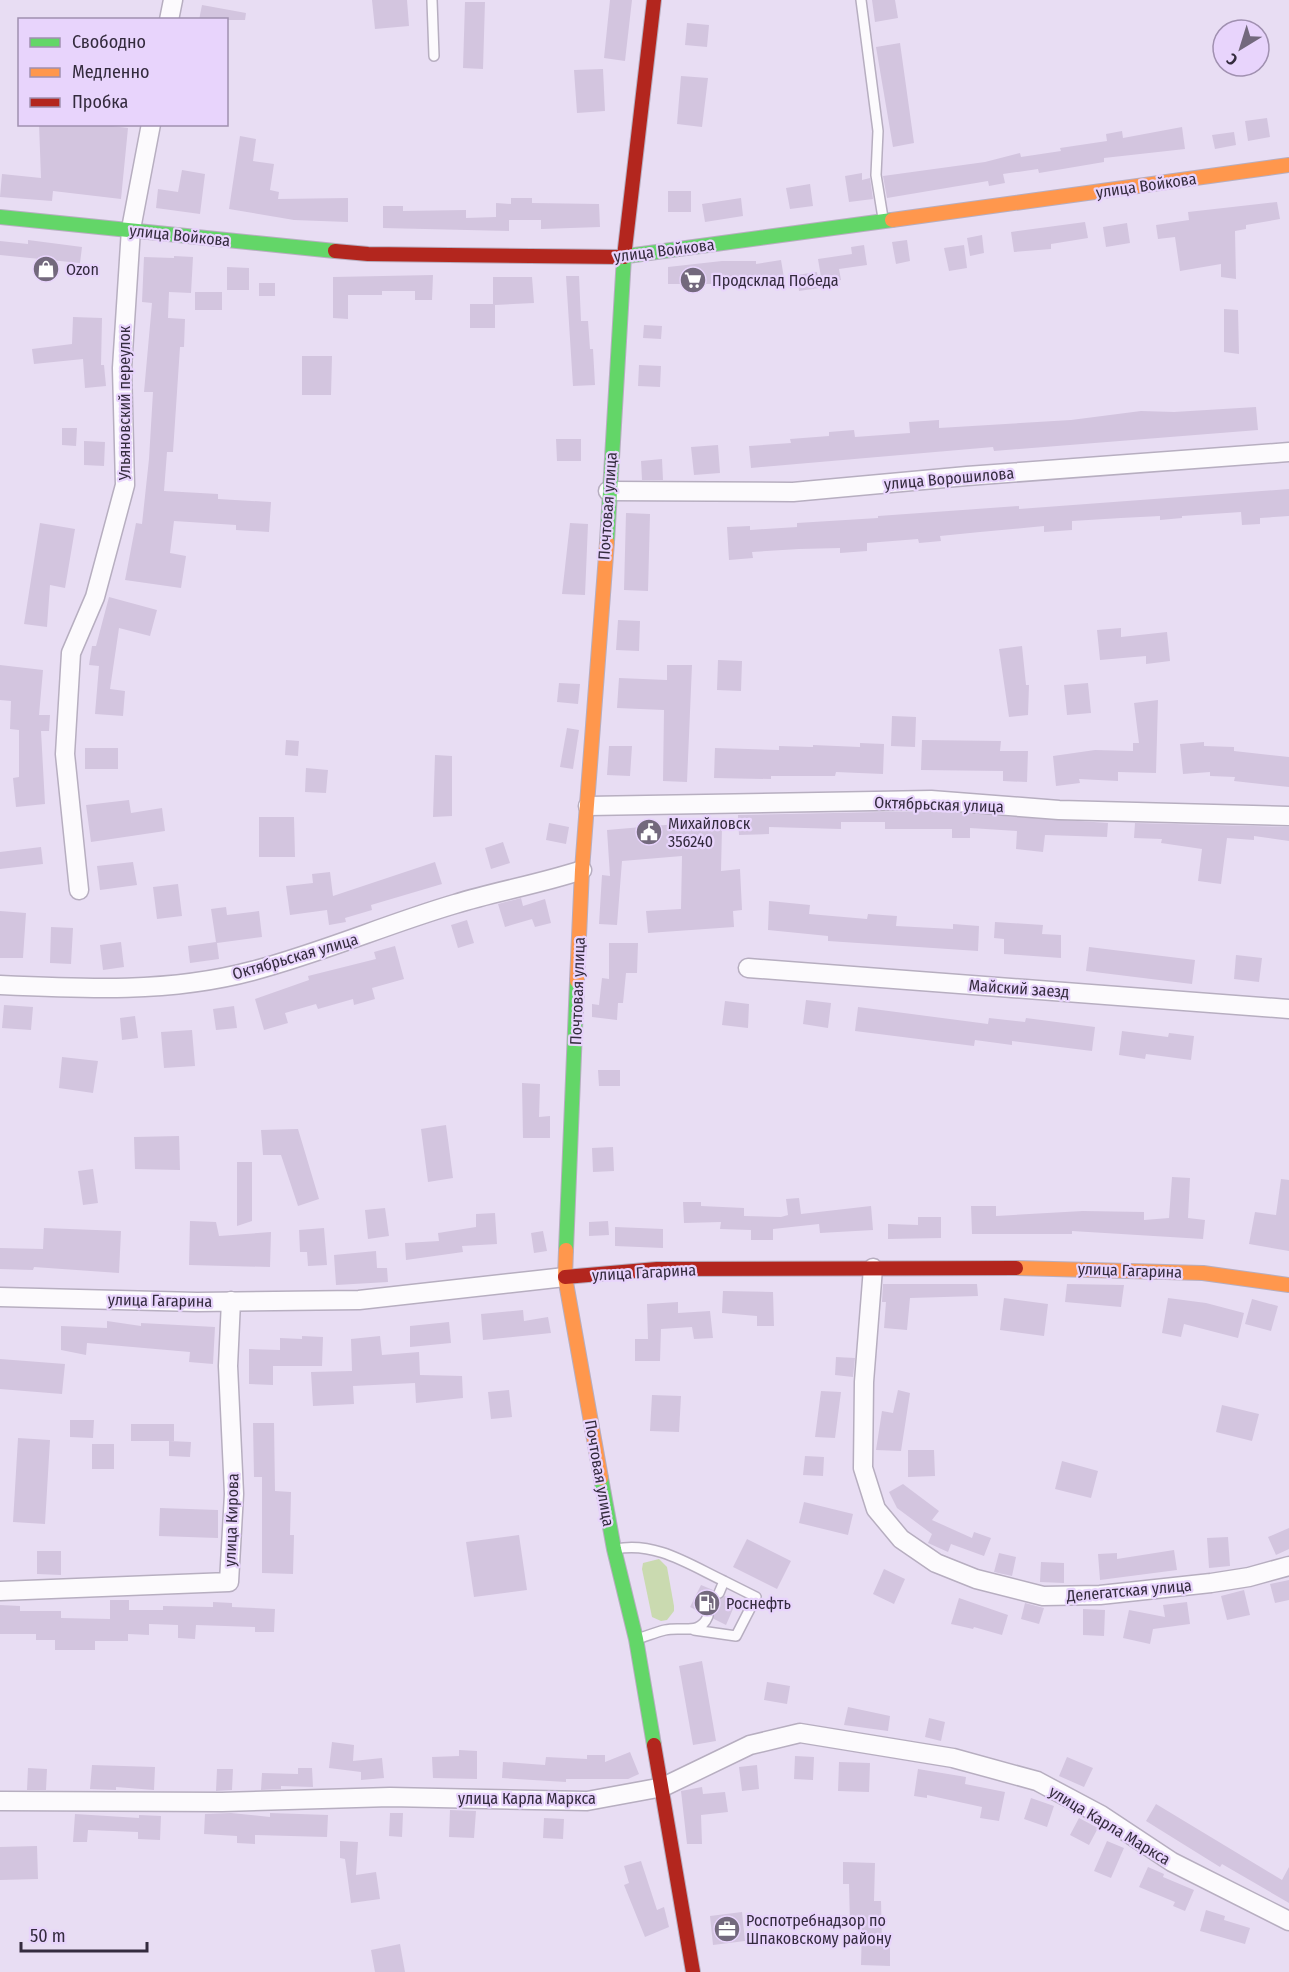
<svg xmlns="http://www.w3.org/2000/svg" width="1289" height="1972" font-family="'Fira Sans Condensed',sans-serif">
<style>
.green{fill:#cadab0}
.building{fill:#d3c5df}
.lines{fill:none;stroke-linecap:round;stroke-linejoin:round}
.lane-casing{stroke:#b7aec0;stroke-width:12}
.street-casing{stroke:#b7aec0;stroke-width:21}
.fast-casing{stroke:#b7aec0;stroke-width:16}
.slow-casing{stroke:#b7aec0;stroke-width:16}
.jam-casing{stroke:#b7aec0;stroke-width:16}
.lane{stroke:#fcfafd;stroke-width:9}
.street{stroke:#fcfafd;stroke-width:18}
.fast{stroke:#63d668;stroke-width:14}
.slow{stroke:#ff974d;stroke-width:14}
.jam{stroke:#b3261e;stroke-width:14}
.labels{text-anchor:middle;stroke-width:4.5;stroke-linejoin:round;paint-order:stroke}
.street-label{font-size:16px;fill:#342b3e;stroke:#e8d4fc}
.poi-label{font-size:16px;fill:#342b3e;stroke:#e8d4fc;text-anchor:start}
</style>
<rect width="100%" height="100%" fill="#e8ddf3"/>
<path class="green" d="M659 1559 667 1567 674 1606V1611L667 1620 661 1621 652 1617 642 1569 643 1563Z"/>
<path class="building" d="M372 0H407L409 26 375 29Z
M610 0H632L625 61 604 58Z
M872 0H895L898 18 875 22Z
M465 2H485L483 69 463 68Z
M202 5 246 13 245 20H199Z
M687 23 709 25 707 47 685 45Z
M900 43 914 143 893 147 876 47Z
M603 69 605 111 577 113 574 70Z
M681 76 708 78 702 127 677 124Z
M1267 118 1270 137 1248 141 1245 121Z
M39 124H96L128 128 121 199 53 191 52 201 0 197 2 174 41 178Z
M1182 127 1185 149 1104 158V162L1039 173 1038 169 1003 174 1005 183 989 186 988 181 887 198 883 176 985 162 1020 153 1021 157 1061 151 1060 148 1107 141 1106 134 1122 131 1123 138Z
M1234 132 1236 145 1215 149 1212 135Z
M240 136 256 139 253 161 274 164 270 190 279 192 278 199 348 198V222L294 220 229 209Z
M182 170 205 174 200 214 156 208 158 189 178 192Z
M862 173V180L870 178 873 199 849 202 845 176Z
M810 184 813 206 790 209 786 188Z
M668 191H691V212H668Z
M511 198H532V203L599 204 600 227 541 229V220H509V231L383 228V206H403V211L466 210V218L496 217V203L511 204Z
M741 198 743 216 705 222 702 204Z
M1277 202 1280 219 1246 225V229L1235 231 1236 279 1221 277V264L1180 271 1175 237 1158 239 1156 225 1189 220 1188 212Z
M1085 222 1088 238 1051 244V249L1014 252 1011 232Z
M1127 223 1130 243 1106 247 1103 227Z
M982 235 984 253 970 256 967 238Z
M28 240 82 247 80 263 0 255V241L28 244Z
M907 240 910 261 896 264 892 242Z
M864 245 867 265 839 269 841 280 822 283 818 259 852 254 851 247Z
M964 245 967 268 949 271 944 248Z
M174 256 193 257 191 293 169 292 168 318 185 319 184 347H180L173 452H167L164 491 218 494V499L271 502 269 532 236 530V525L174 521 170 553 186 556 181 588 125 580 136 523 142 524 149 459 153 392H144L152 303 142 302 144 257 174 258Z
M781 260 784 278 757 284H668V267L722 261H756V264Z
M227 267 249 268V290H227Z
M817 272 819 288 799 291 797 275Z
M433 275 432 300H415V291H382V295H348V319L333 318V277Z
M566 276H579L581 321H588L590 349H593L595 385 573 386Z
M493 277H532L534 303 495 305V328H470V304H493Z
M259 283H275V296H259Z
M195 292H222V310H195Z
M1224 309 1238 310 1239 354 1224 352Z
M73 317 102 318 101 365H104L106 386 85 388 83 359 34 364 32 349 72 344Z
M644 325 662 326 661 339 643 338Z
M302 356H332L331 395H302Z
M639 365 661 366 660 387 638 386Z
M1256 407 1258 430 994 451 993 447 751 468 749 446 791 443 790 439 829 436V432L854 430 855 437 910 433 909 422 939 420V428L1071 420 1141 411 1174 412Z
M62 428H77L76 446 62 445Z
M556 439H581V461H557Z
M84 441 105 442 104 466 84 465Z
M718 445 720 473 694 475 691 447Z
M662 459 663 480H642L641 461Z
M1289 489V516L1260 518V524L1242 525 1241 512 1182 516V518L1160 520V516L1121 518 1072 521V530L1044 532V526L980 532 940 536 941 541 919 543 918 539 867 543V551L840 553V548L799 549 752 552 753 558 729 560 727 527 750 526V530L797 527V523L878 518V516L1019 506V509Z
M626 513 650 514 648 591 624 590Z
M40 523 75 529 65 588 50 585 47 627 24 624Z
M570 523 588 524 585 595 562 594Z
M109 597 157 610 150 636 119 628 110 689 125 691 123 716 95 714 99 666 89 665 92 646H96Z
M618 620 640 621 639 651 616 650Z
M1121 628V637L1167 632 1170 661 1146 664V656L1100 660 1097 630Z
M1022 646 1026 685H1029L1028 715 1009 717 999 649Z
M718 660 742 661 741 691 717 690Z
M0 665 43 670 39 715H50L49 731H41L45 804 16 807 13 778 19 777V730L10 729 11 701 0 700Z
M667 665H692L687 782 663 781 664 710 617 708 619 678 667 680Z
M559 683 580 684 578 704 557 702Z
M1088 683 1091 713 1067 715 1064 685Z
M1158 700 1156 773 1118 772V781L1079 779 1080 783 1056 786 1053 756 1095 750 1133 751V743H1139L1134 703Z
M892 716 916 717 915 747 891 746Z
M567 728 579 730 573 769 560 767Z
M286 740 299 741 298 756 285 755Z
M922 740 1001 741 1000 751H1028L1027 782 1003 781V771L921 770Z
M1204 742V746L1234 747V751L1289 757V787L1234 781 1235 777 1210 776V772L1183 774 1180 744Z
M860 743 884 744 883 774 836 772 835 776H771V779L714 778 715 748 779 750V746L813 747V745L860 747Z
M609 746H632L630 776 607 775Z
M85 748H118V769H85Z
M435 755 452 756V816L433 817Z
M306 768 328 770 326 793 305 792Z
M129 800 131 813 162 808 165 831 91 842 86 805Z
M931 811 1108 823 1107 837 1045 835 1043 852 1016 849 1017 831 970 828V838H952V829H885V822H841V829L769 827V834L739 835 738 815Z
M259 817H294L295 857H259Z
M549 823 569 827 566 844 546 840Z
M1135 823 1289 827V841L1254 836V840L1227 838 1221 884 1198 881 1202 849 1161 843 1162 839 1134 838Z
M677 824 722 827 721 871 740 869 742 910 733 911 734 927 648 933 646 911 681 909 682 856 622 861 617 925 599 924 602 875 610 876 607 830Z
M503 842 510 863 491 869 485 848Z
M41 847 43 864 0 869V852Z
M133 862 137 885 100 890 97 866Z
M435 862 442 884 371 905 372 910 345 918 346 922 329 925 327 910 290 915 286 886 313 883 312 874 330 872 333 896Z
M178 884 182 916 157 919 153 887Z
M521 898 523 906 545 899 551 923 535 927 532 919 505 927 498 904Z
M769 901 810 905 809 914 867 919 868 914 897 916 896 926 953 929V924L979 926 978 951 828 941V936L768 930Z
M226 907 227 915 259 911 262 937 217 943 219 959 190 963 188 946 216 942 211 909Z
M0 911 26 913 23 958H0Z
M467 920 474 943 458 948 451 925Z
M995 922 1043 925 1042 934 1061 935V958L1004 954V939L994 938Z
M51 927 73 928 71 964 50 963Z
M121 942 124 967 103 970 100 945Z
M609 943H638L637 973H626L623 1003H618L617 1020 592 1017V1004L599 1005 602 978 609 979Z
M395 946 404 979 372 988 375 999 354 1005 353 999 318 1009 316 1004 285 1013 288 1023 264 1030 255 999 309 980 308 976 376 959 374 952Z
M1089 947 1195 960 1192 984 1086 971Z
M1236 955 1262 958 1259 982 1234 979Z
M806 1000 831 1003 828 1028 803 1024Z
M725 1001 749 1004 748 1028 722 1025Z
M4 1005 33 1007 31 1030 2 1028Z
M234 1006 237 1028 216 1030 213 1009Z
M858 1007 988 1024 989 1018 1025 1022 1026 1018 1095 1027 1092 1051 1012 1041V1045L975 1040 974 1046 855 1031Z
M135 1016 138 1038 122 1040 120 1018Z
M192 1030 195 1066 164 1068 161 1032Z
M1122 1031 1168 1037 1169 1033 1194 1036 1191 1060 1146 1054 1145 1059 1119 1055Z
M62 1057 98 1061 93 1093 59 1088Z
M598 1070H620V1086H599Z
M522 1083 540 1084 539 1117 550 1116V1138H523Z
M446 1125 453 1178 428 1182 421 1129Z
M298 1129 319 1199 298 1206 281 1155H263L261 1130Z
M179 1136 180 1170 135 1169 134 1137Z
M613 1147 614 1171 593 1172 592 1148Z
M237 1162H252V1221L237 1226Z
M93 1169 98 1203 83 1205 78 1171Z
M1172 1177 1190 1178 1188 1218 1205 1220 1203 1239 1072 1231V1234H972L971 1206H996V1216L1083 1211 1144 1212V1220L1169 1218Z
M1281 1179 1289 1180V1251L1249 1244 1255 1212 1276 1215Z
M799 1198 801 1214 871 1206 873 1230 820 1233 819 1224 773 1229V1240H751V1230L720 1229 721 1222 684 1223 683 1202H701V1206L744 1208V1216L781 1217 788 1215 786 1199Z
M385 1208 389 1236 368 1239 365 1210Z
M495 1213 497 1244 462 1246 463 1252 406 1260 405 1243 439 1241 438 1233 476 1227V1214Z
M918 1217H941V1238L888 1239V1224L918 1225Z
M190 1221 216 1222 219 1236 271 1232 270 1267 189 1265Z
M608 1221 609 1235 589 1236V1222Z
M615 1227 663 1229V1248L615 1246Z
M44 1228 121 1231 119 1273 34 1267 33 1270 0 1269V1248L43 1249Z
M324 1228 327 1265 308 1266 307 1252H300L299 1230Z
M543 1231 547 1251 534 1253 531 1233Z
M376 1251 377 1268H387L388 1282 336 1285 334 1255Z
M883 1284H977L978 1296 910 1298 907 1330 884 1328 886 1302H882Z
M1067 1284 1124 1285 1121 1307 1065 1302Z
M723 1291 773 1292 774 1326H757V1316L722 1313Z
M1004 1298 1048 1304 1044 1336 1000 1330Z
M1168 1298 1206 1303 1244 1313 1238 1338 1184 1324 1181 1337 1162 1333Z
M1252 1299 1278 1306 1271 1331 1245 1324Z
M678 1302V1313L710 1311 713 1338 694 1339 692 1327 661 1329 660 1361H635V1339H648L647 1304Z
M523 1310 524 1321 548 1317 551 1333 483 1340 481 1314Z
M107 1321 141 1326V1323L215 1327 213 1364 189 1362 190 1352 87 1343 86 1355 61 1350V1326L107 1328Z
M449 1322 451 1343 410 1347V1326Z
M302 1336 323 1337 322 1366H273V1385L249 1384V1349L280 1350V1338L302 1339Z
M380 1336 382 1355 419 1352 420 1375 462 1376 463 1398 416 1403 415 1383 353 1386 354 1404 313 1406 311 1372 352 1371 351 1339Z
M836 1357 855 1358 853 1377 835 1375Z
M0 1359 65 1364 62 1394 0 1389Z
M509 1390 512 1417 491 1419 488 1392Z
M898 1390 910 1393 901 1451 876 1450 882 1411 893 1413Z
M821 1391 841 1392 835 1438 815 1437Z
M652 1395 681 1396 679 1432 650 1431Z
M1222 1405 1259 1414 1252 1441 1216 1432Z
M70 1420H94L93 1438 70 1437Z
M253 1423H274L275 1491 291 1492 290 1535H294L293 1574 262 1573V1477H254Z
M131 1424H174V1441H131Z
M18 1438 50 1440 45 1524 13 1522Z
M169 1441 191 1442 190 1457 169 1456Z
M92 1444H114V1469H92Z
M908 1450H934L935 1476 908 1477Z
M805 1456 824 1457 823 1476 803 1475Z
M1062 1461 1098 1471 1091 1498 1055 1489Z
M903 1484 939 1511 932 1520 972 1538 974 1532 991 1538 984 1556 951 1544 948 1552 928 1543 932 1534 897 1508 889 1492Z
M804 1502 853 1514 848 1535 799 1523Z
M160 1508 218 1510V1538L159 1536Z
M1289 1528V1549L1276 1555 1268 1537Z
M519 1535 527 1590 474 1597 466 1542Z
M1228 1537 1230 1566 1209 1568 1207 1538Z
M747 1539 791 1561 777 1589 733 1567Z
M1174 1550 1177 1570 1100 1580 1098 1554 1117 1553V1559Z
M37 1551H61V1575L37 1574Z
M999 1553 1016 1557 1012 1576 994 1572Z
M1041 1562 1064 1563V1583L1040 1582Z
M884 1569 905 1579 894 1604 873 1594Z
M1289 1580V1600L1275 1603 1270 1584Z
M701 1585 713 1590 716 1599 725 1596 736 1602 726 1625 714 1619 711 1610 702 1613 690 1607Z
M1244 1590 1250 1615 1227 1620 1221 1596Z
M959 1598 1008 1615 1002 1635 974 1627 973 1629 951 1624Z
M110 1600H129V1610H163V1606L213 1607V1602L232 1603V1607L275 1609 274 1632H255V1627L196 1625 195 1639 178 1638V1625L149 1624V1635L128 1634V1641H95V1650H55V1640H36V1634H0V1605L20 1606V1611H61V1618L110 1619Z
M1187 1602 1190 1624 1153 1629 1150 1644 1123 1638 1129 1610 1165 1617 1163 1605Z
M1025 1603 1044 1608 1039 1624 1021 1619Z
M1083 1609 1105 1610 1104 1636 1083 1635Z
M702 1661 716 1741 693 1745 679 1666Z
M767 1682 790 1686 787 1704 764 1700Z
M848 1707 890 1716 888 1731 844 1725Z
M929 1718 945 1722 941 1741 925 1737Z
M332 1742 354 1745 353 1761 382 1758 384 1778 361 1780V1772L329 1768Z
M459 1750 477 1751V1779L433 1778 432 1757 459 1756Z
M630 1752 639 1774 628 1779H566V1782L502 1778 503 1762 545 1765 546 1757 587 1759V1755H605V1762Z
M795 1756 814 1757 813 1780 794 1779Z
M1067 1757 1093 1768 1084 1787 1059 1776Z
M839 1762 870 1763 869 1792 838 1791Z
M92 1765 155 1767 154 1790 116 1787V1790L90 1789Z
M757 1765 759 1789 742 1791 739 1767Z
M28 1768 47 1769 46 1790H27Z
M298 1768H312L313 1787 281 1786V1789L261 1790 262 1773 298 1774Z
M217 1769H233L232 1790 216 1791Z
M918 1769 966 1777 965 1784 1005 1792 999 1821 980 1818 982 1807 927 1795V1798L914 1796Z
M702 1787 703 1794 725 1792 728 1812 701 1815 702 1844H687L681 1791Z
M1031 1798 1054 1806 1047 1827 1024 1819Z
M1156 1804 1282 1880 1289 1867V1903L1222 1864 1220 1867 1146 1821Z
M450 1810 476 1811 474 1838 449 1837Z
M231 1813 270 1817V1813L328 1815 327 1837 255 1835V1844L237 1843V1836L204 1834 205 1814Z
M390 1813H403L402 1837 389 1836Z
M75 1814 139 1818V1815L161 1816 160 1840 138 1839V1832L88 1830 87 1842H73Z
M544 1818 564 1819 563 1839 543 1838Z
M1079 1818 1098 1828 1089 1845 1070 1835Z
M340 1841 358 1842 356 1875 376 1872 380 1899 351 1903 345 1859 340 1858Z
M1107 1841 1124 1848 1111 1878 1094 1871Z
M37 1846 38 1879 0 1880V1847Z
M641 1861 657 1910 664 1907 669 1927 645 1937 624 1885 629 1883 624 1866Z
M843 1862 875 1863 874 1901H881L882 1942H890V1966L861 1965 862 1926H850L849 1884H843Z
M1148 1867 1164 1874 1163 1877 1194 1890 1185 1911 1173 1906 1175 1902 1139 1887Z
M1206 1910 1225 1916 1224 1920 1250 1928 1245 1944 1200 1931Z
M742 1912 745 1941 713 1945 710 1916Z
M400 1944 405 1972H375L371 1950Z"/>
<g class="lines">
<defs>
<path id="lane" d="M432 0 434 56
M861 0 878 131 876 175 883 218
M616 1549C655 1541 690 1565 724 1581L719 1593
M694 1630 736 1636 756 1597 724 1581
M637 1639C647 1636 656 1632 665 1630 682 1626 700 1636 708 1616"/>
<path id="street" d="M169 20 173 0
M608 491 793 492 967 476 1289 452
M588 806 931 800 1059 810 1289 816
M79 890 65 754 71 653 95 597 125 485 122 368 131 229 151 124
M748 968 1289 1009
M0 985C85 989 170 993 252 971 321 953 387 924 455 904 497 891 540 884 582 870
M873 1268 864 1382 863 1468 876 1509 901 1539 936 1563 976 1579 1043 1596 1100 1595 1211 1583 1249 1577 1289 1566
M0 1297 197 1302 359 1300 565 1277
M0 1591 229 1582 234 1494 228 1366 231 1301
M0 1801 222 1802 390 1797 587 1801 663 1787 750 1745 800 1733 953 1758 1037 1781 1101 1815 1172 1862 1289 1921"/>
<path id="fast" d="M0 217 335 251
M620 257 892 220
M607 542 624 257
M566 1250 577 981
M601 1478 614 1549 636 1639 654 1745"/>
<path id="slow" d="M892 220 1289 165
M577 981 582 870 607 542
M566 1250 565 1277 601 1478
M1016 1268 1203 1273 1289 1285"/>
<path id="jam" d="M335 251 368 254 620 257
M624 257 654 0
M565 1277 657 1269 1016 1268
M654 1745 693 1972"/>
</defs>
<use href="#lane" class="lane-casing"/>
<use href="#street" class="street-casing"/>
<use href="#fast" class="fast-casing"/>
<use href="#slow" class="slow-casing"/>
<use href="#jam" class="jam-casing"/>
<use href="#lane" class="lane"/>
<use href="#street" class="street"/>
<use href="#fast" class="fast"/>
<use href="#slow" class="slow"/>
<use href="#jam" class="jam"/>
</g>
<defs>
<symbol id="shop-disc" viewBox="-11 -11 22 22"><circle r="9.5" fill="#73697d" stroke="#e8d4fc"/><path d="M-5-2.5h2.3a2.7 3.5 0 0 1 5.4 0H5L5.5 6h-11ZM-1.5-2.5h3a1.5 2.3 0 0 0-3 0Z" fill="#fff"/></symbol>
<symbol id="supermarket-disc" viewBox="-11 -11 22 22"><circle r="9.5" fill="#73697d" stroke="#e8d4fc"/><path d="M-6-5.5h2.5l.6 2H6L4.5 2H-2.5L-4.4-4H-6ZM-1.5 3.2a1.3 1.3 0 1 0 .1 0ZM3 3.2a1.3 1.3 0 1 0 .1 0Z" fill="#fff"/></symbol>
<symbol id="civic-disc" viewBox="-11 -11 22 22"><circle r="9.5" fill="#73697d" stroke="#e8d4fc"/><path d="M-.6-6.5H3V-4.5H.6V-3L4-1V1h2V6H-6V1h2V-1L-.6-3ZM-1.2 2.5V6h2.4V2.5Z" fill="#fff"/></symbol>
<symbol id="fuel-disc" viewBox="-11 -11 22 22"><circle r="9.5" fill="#73697d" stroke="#e8d4fc"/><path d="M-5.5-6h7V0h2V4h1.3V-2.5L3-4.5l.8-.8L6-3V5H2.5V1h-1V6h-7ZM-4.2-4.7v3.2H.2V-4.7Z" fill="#fff"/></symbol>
<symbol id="office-disc" viewBox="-11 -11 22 22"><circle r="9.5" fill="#73697d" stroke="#e8d4fc"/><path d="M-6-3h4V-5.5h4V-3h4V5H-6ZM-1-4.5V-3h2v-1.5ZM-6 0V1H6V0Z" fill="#fff"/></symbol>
</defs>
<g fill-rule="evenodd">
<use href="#shop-disc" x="31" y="254" width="30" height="30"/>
<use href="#supermarket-disc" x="678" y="265" width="30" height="30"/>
<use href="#civic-disc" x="634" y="817" width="30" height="30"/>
<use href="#fuel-disc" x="692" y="1588" width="30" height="30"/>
<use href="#office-disc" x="712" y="1914" width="30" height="30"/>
</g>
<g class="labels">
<g class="street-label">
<text transform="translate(1146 185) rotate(-8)" y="6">улица Войкова</text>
<text transform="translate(180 235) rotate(6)" y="6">улица Войкова</text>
<text transform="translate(664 250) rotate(-7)" y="6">улица Войкова</text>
<text transform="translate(124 403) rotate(-90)" y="6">Ульяновский переулок</text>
<text transform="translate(949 478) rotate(-5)" y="6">улица Ворошилова</text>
<text transform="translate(607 506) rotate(-86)" y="6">Почтовая улица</text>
<text transform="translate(939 804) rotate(2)" y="6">Октябрьская улица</text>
<text transform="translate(295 956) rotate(-16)" y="6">Октябрьская улица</text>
<text transform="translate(1019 988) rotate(4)" y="6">Майский заезд</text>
<text transform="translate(577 991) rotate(-88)" y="6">Почтовая улица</text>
<text transform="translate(1130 1270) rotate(2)" y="6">улица Гагарина</text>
<text transform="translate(644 1272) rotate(-3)" y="6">улица Гагарина</text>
<text transform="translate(160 1300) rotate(1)" y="6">улица Гагарина</text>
<text transform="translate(600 1473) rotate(80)" y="6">Почтовая улица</text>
<text transform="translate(231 1520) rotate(-88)" y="6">улица Кирова</text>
<text transform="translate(1129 1590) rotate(-5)" y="6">Делегатская улица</text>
<text x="527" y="1804">улица Карла Маркса</text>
<text transform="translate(1110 1825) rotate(31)" y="6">улица Карла Маркса</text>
</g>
<g class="poi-label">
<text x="66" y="275">Ozon</text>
<text x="712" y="286">Продсклад Победа</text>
<text x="668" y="829">Михайловск<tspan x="668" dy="18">356240</tspan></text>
<text x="726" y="1609">Роснефть</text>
<text x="746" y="1926">Роспотребнадзор по<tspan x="746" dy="18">Шпаковскому району</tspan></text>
</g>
</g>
<rect x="18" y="18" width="210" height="108" fill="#e8d4fc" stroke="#a090b0" stroke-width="1.5"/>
<rect x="30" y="38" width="30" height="9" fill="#63d668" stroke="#a090b0" stroke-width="1.5"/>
<text x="72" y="48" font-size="18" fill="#342b3e">Свободно</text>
<rect x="30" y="68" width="30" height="9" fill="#ff974d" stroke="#a090b0" stroke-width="1.5"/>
<text x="72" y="78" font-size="18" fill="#342b3e">Медленно</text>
<rect x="30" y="98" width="30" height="9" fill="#b3261e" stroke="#a090b0" stroke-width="1.5"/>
<text x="72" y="108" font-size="18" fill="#342b3e">Пробка</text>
<g transform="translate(1241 48) rotate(218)"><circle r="28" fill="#e8d4fc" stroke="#a090b0" stroke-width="1.5"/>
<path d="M0-4.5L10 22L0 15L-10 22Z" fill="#73697d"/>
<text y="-9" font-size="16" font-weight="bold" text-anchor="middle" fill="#342b3e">С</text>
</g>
<path d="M21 1942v9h126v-9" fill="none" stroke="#342b3e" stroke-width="3"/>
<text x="30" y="1942" font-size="18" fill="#342b3e" stroke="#e8d4fc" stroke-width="4.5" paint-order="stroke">50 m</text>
</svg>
